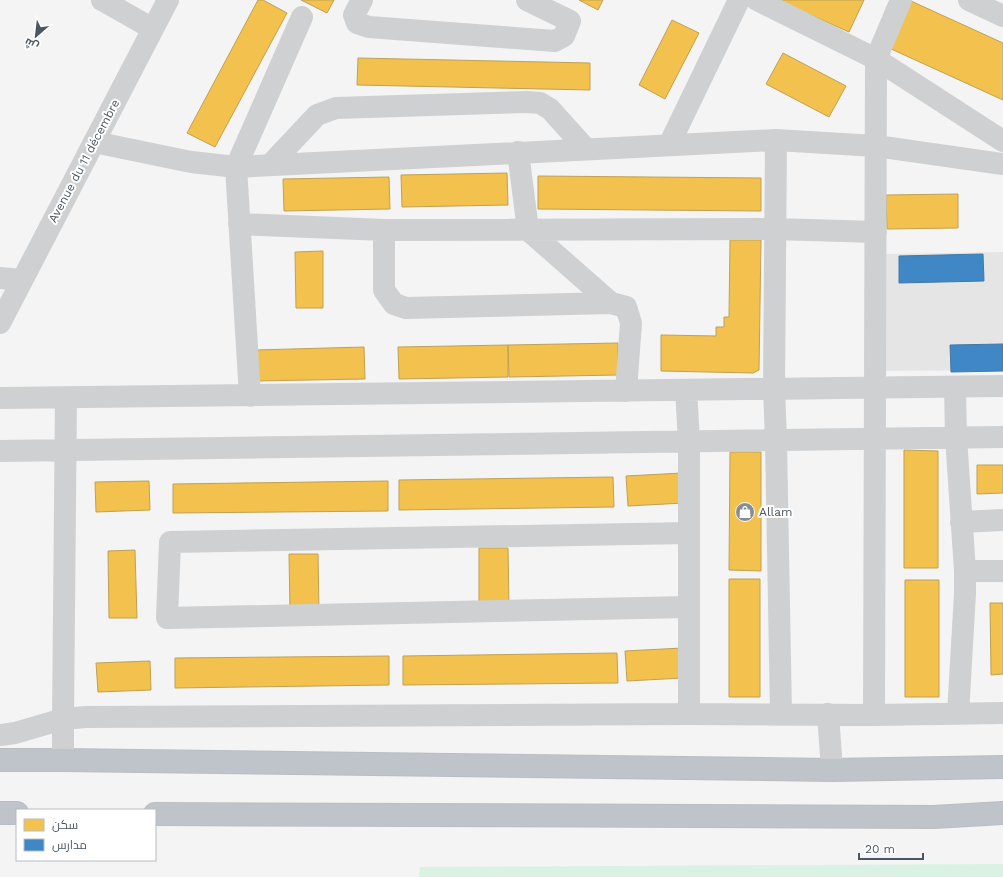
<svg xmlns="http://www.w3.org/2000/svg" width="1003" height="877" font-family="'Work Sans',Cairo,sans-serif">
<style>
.education{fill:#e6e5e6}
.green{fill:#d9f2e3}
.homes{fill:#f2c14e;stroke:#c0a154}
.schools{fill:#3f88c5;stroke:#4279a7}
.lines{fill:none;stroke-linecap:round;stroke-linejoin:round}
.highway-casing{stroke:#b9bec3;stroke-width:24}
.minor{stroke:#ced0d2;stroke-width:22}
.highway{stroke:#bec4c9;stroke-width:22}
.labels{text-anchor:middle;stroke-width:4;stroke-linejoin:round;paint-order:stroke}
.street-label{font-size:12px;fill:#4a5661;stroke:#fff}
.poi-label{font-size:12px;fill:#4a5661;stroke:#fff;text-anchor:start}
</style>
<rect width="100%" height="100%" fill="#f4f4f4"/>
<path class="education" d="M1003 252V370L885 371 883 254Z"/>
<path class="green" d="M1003 864V877H419L420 867Z"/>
<path class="homes" d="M258 0H263L287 13 215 147 187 133Z
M301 0H334L327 13Z
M579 0H603L598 10Z
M777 0H864L849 32Z
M911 1 1003 43V100L889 48Z
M672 20 699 33 665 99 639 85Z
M783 53 846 86 829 117 766 84Z
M358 58 590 63V90L357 85Z
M507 173 508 205 402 207 401 175Z
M538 176 761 178V211L538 209Z
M389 177 390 209 284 211 283 179Z
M958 194V228L887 229 886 195Z
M730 240H761L759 370 753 373 661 371V335L716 336V327H724V317H729Z
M323 251V308H296L295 252Z
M618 343V375L509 377 508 345Z
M508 345V377L399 379 398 347Z
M364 347 365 379 255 381V350Z
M904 450 938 451V568H904Z
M730 452H761V571L729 570Z
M977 465H1003V493L977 494Z
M682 473 684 503 628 506 626 476Z
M613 477 614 507 399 510V480Z
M149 481 150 510 96 512 95 482Z
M388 481V511L173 513V484Z
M479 548H508L509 607H479Z
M135 550 137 618H109L108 551Z
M289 554H318L319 612H290Z
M729 579H760V697H729Z
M905 580H939V697H905Z
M990 603H1003V674L991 675Z
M682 648 683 678 627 681 625 651Z
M617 653 618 683 403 685V656Z
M389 656V685L175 688V658Z
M150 661 151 690 98 692 96 663Z"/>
<path class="schools" d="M983 254 984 281 899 283V256Z
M1003 344V371L951 372 950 345Z"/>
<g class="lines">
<defs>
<path id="highway" d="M0 760H63L832 770 1003 767
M0 813H17
M155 814 934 817 1003 813"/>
</defs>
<use href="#highway" class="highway-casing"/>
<path class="minor" d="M102 0 153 29
M362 0 354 15 357 23 369 27 555 41 564 36 570 21 527 0
M757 0 876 59 1003 141
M969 0 1003 16
M776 140 774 389 776 440 781 714
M94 142 191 162 236 167 776 140 876 146 1003 164
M669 145 739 0
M518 152 528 230 611 303
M270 165 317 115 336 108 527 102 540 103 550 109 586 149
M239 224 384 230 775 229 876 232
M384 230V290L394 304 406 308 611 303 626 307 631 323 626 391
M0 278 22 280
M0 323 168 0
M955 387 956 437 965 571
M686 390 689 441V714
M250 396 236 167 302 17
M0 398 1003 386
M0 451 1003 437
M961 522 1003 520
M689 533 170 542 167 618 689 607
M828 714 832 770
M958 714 965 593V571H1003
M874 715 876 59 901 0
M0 735 15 733 63 719 86 717 689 714 874 715 1003 713
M63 760V719L66 398"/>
<use href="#highway" class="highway"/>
</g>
<defs>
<symbol id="shop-disc" viewBox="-11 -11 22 22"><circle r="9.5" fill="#868d94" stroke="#fff"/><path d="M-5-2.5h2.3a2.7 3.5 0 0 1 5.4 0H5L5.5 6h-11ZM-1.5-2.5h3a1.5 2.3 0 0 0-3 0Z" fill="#fff"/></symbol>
</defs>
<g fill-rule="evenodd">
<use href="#shop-disc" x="734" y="501" width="22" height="22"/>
</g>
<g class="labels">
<g class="street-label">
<text transform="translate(84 161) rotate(-62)" y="4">Avenue du 11 décembre</text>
</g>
<g class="poi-label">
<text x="759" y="516">Allam</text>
</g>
</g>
<rect x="16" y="809" width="140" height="52" fill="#ffffff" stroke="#b7bbc0"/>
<rect x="24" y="819" width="20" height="12" fill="#f2c14e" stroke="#b7bbc0"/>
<text x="52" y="829" font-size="12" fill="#4a5661">سكن</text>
<rect x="24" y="839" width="20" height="12" fill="#3f88c5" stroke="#b7bbc0"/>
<text x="52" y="849" font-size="12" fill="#4a5661">مدارس</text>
<g transform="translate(36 36) rotate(208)" stroke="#ffffff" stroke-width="3" paint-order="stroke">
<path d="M0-3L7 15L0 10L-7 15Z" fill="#4a5661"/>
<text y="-6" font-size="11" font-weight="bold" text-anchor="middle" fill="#4a5661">ش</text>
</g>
<path d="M859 853v6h64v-6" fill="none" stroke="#4a5661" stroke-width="2"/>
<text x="865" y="853" font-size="12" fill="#4a5661" stroke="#ffffff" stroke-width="3" paint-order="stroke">20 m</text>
</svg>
